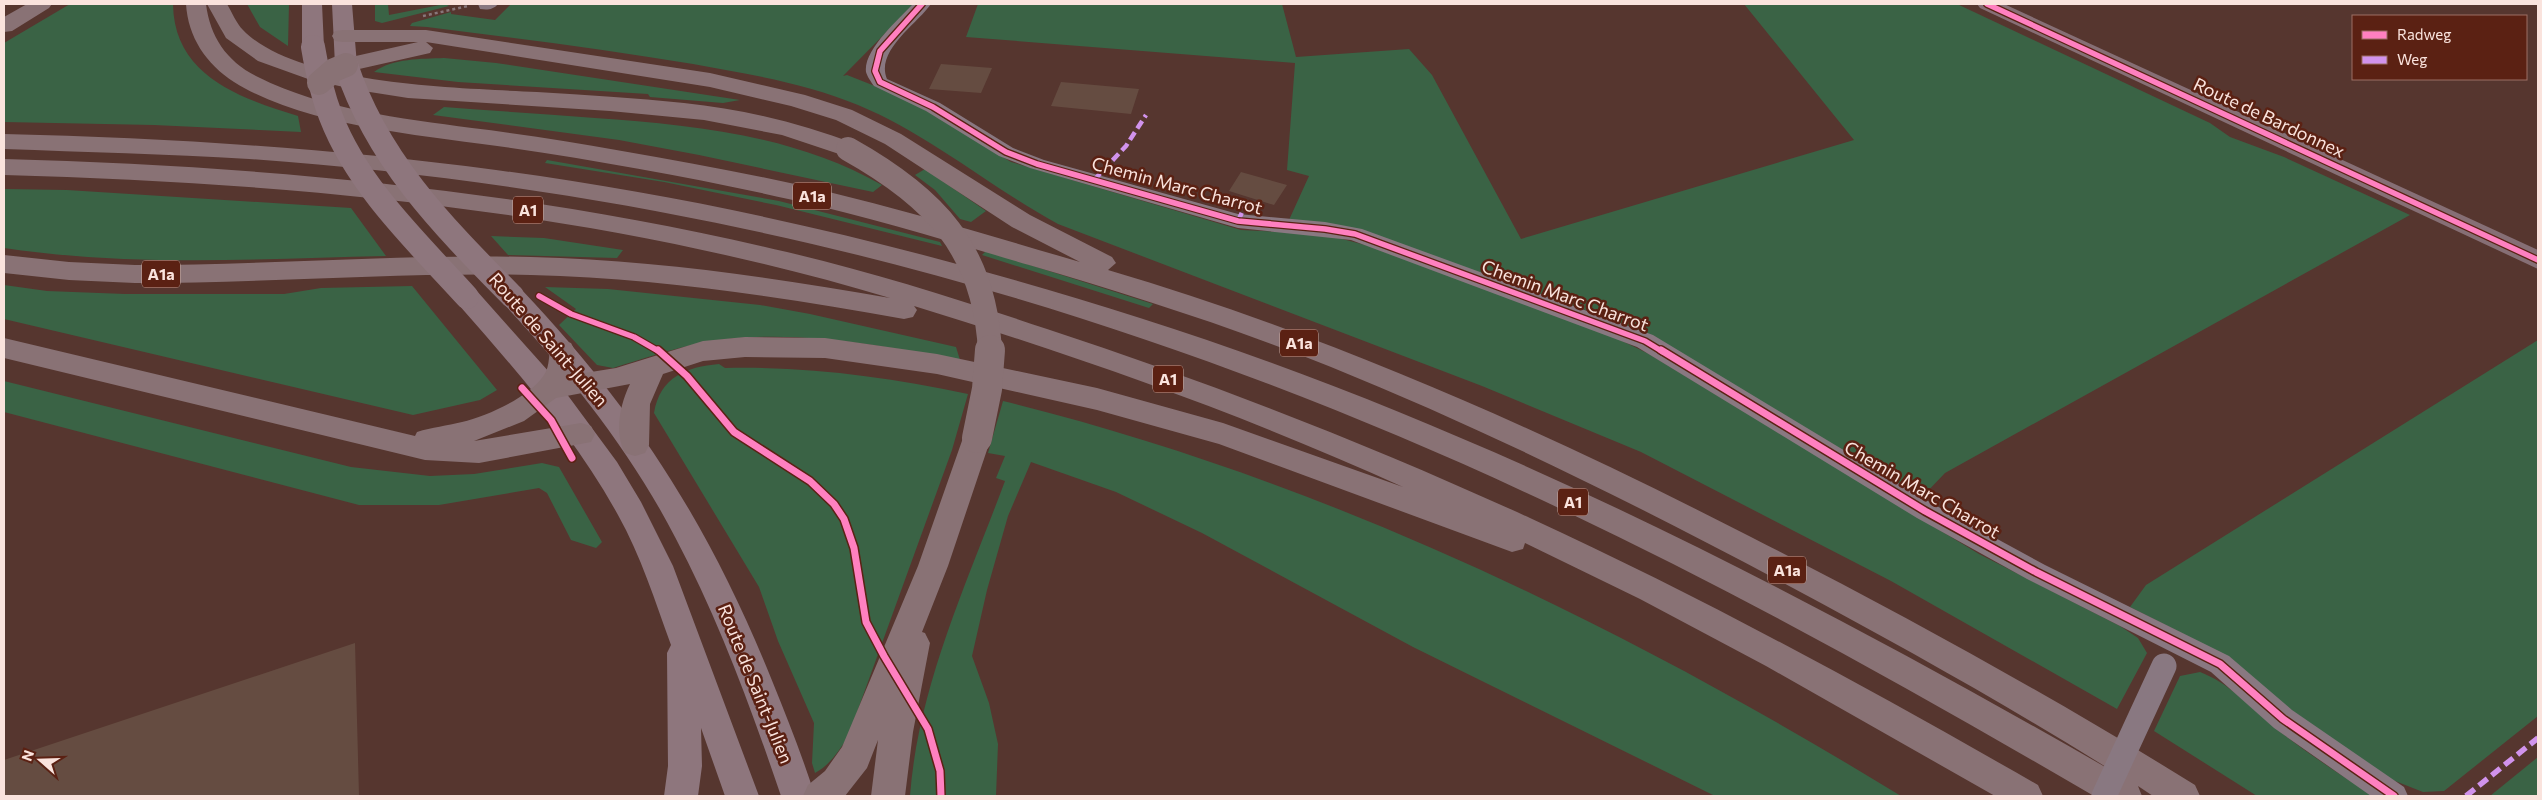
<svg xmlns="http://www.w3.org/2000/svg" width="2542" height="800" font-family="Commissioner,sans-serif">
<style>
.green{fill:#3a6345}
.building{fill:#654c41}
.lines{fill:none;stroke-linecap:round;stroke-linejoin:round}
.path{stroke:#88777b;stroke-width:2.5;stroke-dasharray:3 3;stroke-linecap:butt}
.street{fill:#897881;fill-rule:evenodd}
.secondary{fill:#866f75;fill-rule:evenodd}
.primary{fill:#8e767d;fill-rule:evenodd}
.highway{fill:#897275;fill-rule:evenodd}
.street-bridge{stroke:#897881;stroke-width:25}
.primary-bridge{stroke:#8e767d;stroke-width:24}
.highway-bridge-far1{stroke:#897275;stroke-width:24}
.highway-bridge{stroke:#897275;stroke-width:30}
.quiet-far1{stroke:#d193ec;stroke-width:4.5;stroke-dasharray:9 4.5;stroke-linecap:butt}
.quiet{stroke:#d193ec;stroke-width:5.5;stroke-dasharray:11 5.5;stroke-linecap:butt}
.cycleway-far1-casing{stroke:#5b2113;stroke-width:8}
.cycleway-casing{stroke:#5b2113;stroke-width:10}
.cycleway-far1{stroke:#ff80c0;stroke-width:5.5}
.cycleway{stroke:#ff80c0;stroke-width:7}
.labels{text-anchor:middle;stroke-width:5;stroke-linejoin:round;paint-order:stroke}
.shield{fill:#5b2113;stroke:#caa9a0;stroke-width:1}
.shield-label{font-size:16px;font-weight:bold;fill:#fae3dd}
.street-label{font-size:18px;fill:#fae3dd;stroke:#5b2113}
</style>
<rect width="100%" height="100%" fill="#56362f"/>
<path class="green" d="M70 4H173C174 76 240 98 298 116L301 132 154 125 4 122V43Z
M247 4H289L288 46 260 27Z
M375 4H388L389 15 445 4 449 6 382 23 375 21Z
M511 4H914L843 76 847 75 890 92 925 110 1011 162 1241 230 1323 234 1369 246 1614 337 1649 354 1979 554 2120 626 2138 638 2147 653 2117 709 1891 581 1641 452 1482 386 1058 224C990 187 930 135 858 105 805 83 748 74 693 64 605 49 516 38 427 27L410 26 412 23 451 12V14L495 20Z
M978 4H1282L1296 57 1409 49 1432 75 1521 239 1854 140 1744 4H1957L2210 123 2230 137 2284 157 2410 215 1945 473 1922 497 1842 453 1646 334 1614 320 1354 229 1289 220 1309 176 1287 170 1295 63 966 37Z
M444 58 496 63 740 100 723 103 650 97 648 94 458 82 374 72C393 58 421 59 444 58Z
M444 107C494 111 545 114 595 118 694 125 794 135 882 185L873 192 699 155 619 140 433 115Z
M547 160 779 201 940 242 942 246 776 205 664 182 545 163Z
M925 169 986 211 971 222 960 219 935 190 915 175Z
M4 189 67 190 351 208 386 256C259 259 130 267 4 248Z
M491 236 544 238 623 250 617 258 508 255Z
M986 251 1153 304 1149 308 982 255Z
M4 285 47 291 125 294H284L321 288 412 286 497 390 480 400 413 415 4 319Z
M545 287 608 289 760 305 810 314 956 347 960 360C876 345 787 327 701 343 671 349 642 359 613 368L597 365 559 325 576 309Z
M2538 340V716L2444 791 2423 792 2390 779 2274 698 2231 658 2130 607 2146 585Z
M719 364 725 368C808 366 887 377 968 394L952 450 848 737C838 752 830 765 815 773L812 763 814 723 778 641 759 587 654 413C660 377 686 367 719 364Z
M4 381 351 467 430 476 474 474 542 463 559 467 602 542 596 548 571 540 547 493 539 488 439 505H359L4 412Z
M1003 401C1324 480 1620 624 1901 796H1715L1413 647 1202 533 1116 492 1031 462 1008 516 987 590 972 656 989 703 998 744 996 796H910C918 687 967 583 1005 481L996 478 1005 456 988 453Z
M2200 672C2229 683 2249 706 2273 726 2305 752 2339 774 2374 796H2257L2154 731 2180 676Z
M2538 757V796H2490Z"/>
<path class="building" d="M941 64 992 68 981 93 929 89Z
M1061 82 1139 89 1131 114 1051 106Z
M1241 172 1287 185 1274 205 1229 191Z
M355 643 359 796H4V760Z"/>
<g class="lines">
<path class="path" d="M423 16 468 6"/>
<path class="street" d="M478 4H498C493 10 487 10 480 9Z
M913 4H931C917 24 875 51 887 79L940 103 1013 148 1044 160 1238 214 1325 222 1362 229 1653 335 1933 504 2045 565 2229 656 2292 710 2404 787 2408 796H2371L2274 728 2211 672 2027 579 1917 518 1637 347 1351 240 1238 228 1030 168 999 156 926 111 874 86C871 82 867 76 866 72 863 50 899 19 913 4Z"/>
<path class="secondary" d="M1977 4H2004L2538 250V269L1980 8Z"/>
<path class="primary" d="M302 4H322L324 47 321 52 313 54 305 52 302 47Z
M332 4H352L357 65 354 70 346 72 338 70 335 65Z
M512 287 521 289C636 410 711 528 773 683 788 720 803 758 815 796H781C751 708 719 620 675 537 630 450 569 374 503 303L499 296 503 289Z
M467 288 476 290 558 382 617 462 641 502 673 566 759 796H725L701 728 702 766 698 796H664L668 766 667 653 671 645C655 601 641 556 618 515 575 437 516 370 458 304L454 297 458 290Z"/>
<path class="highway" d="M27 4H52L49 8 12 31 4 32V17Z
M186 4H206C210 37 227 62 258 77 324 110 400 118 472 128 522 134 572 142 622 151 690 163 758 175 825 191 911 212 995 237 1080 262L1012 227 885 144 836 120 791 106 710 87 426 42 433 48 430 53 346 72 338 70 335 65 338 60 418 42H343L335 41 332 36 335 31 343 30H426L710 73 805 95 852 110 901 134 1030 215 1112 257 1116 263 1108 270C1332 336 1544 431 1751 537 1902 614 2050 695 2195 785L2200 796H2153L2138 786 2142 796H2094C1921 695 1746 597 1565 511 1303 386 1028 289 745 229 582 194 415 171 249 159 167 154 85 152 4 149V134C169 138 332 148 496 170 715 199 930 251 1140 318 1482 426 1804 594 2114 772 2009 706 1901 646 1791 587 1641 507 1489 431 1331 367 1232 327 1131 295 1029 265 951 242 873 218 793 200 700 179 606 162 511 148 428 136 305 127 234 82 206 64 188 37 186 4Z
M207 4H227C232 12 236 23 243 30 297 86 461 88 537 92 586 95 635 98 684 103 743 109 800 123 856 144L860 149 856 154 848 157 782 135 704 120 610 111 408 98 357 90 308 79 258 61 226 38Z
M4 159C268 166 530 191 787 252 875 273 961 300 1047 329 1212 383 1373 446 1530 518 1704 598 1872 690 2038 785L2043 796H1995L1766 666 1640 599 1525 543 1523 549 1512 552 1219 444 1097 410 937 374 825 358 745 357 703 361 663 374 650 404 649 445 645 453 635 456 625 453C614 433 620 404 630 384L556 398 524 421 474 441 581 423 591 426 595 434 591 442 479 463 425 460 4 358V338L415 436 417 432C432 427 447 426 462 422 487 416 530 397 544 375 551 365 547 354 553 343L562 340 571 343C577 353 577 365 572 375L616 368 703 341 745 337 825 338 937 354 1097 388 1223 423 1403 487C1245 415 1080 357 914 306L917 310 913 317 904 319C781 297 656 278 531 275 399 272 267 283 135 283L69 280 4 273V255L69 262 135 265C267 265 399 254 531 257 652 260 771 277 890 298 603 212 302 183 4 175Z
M977 427 987 430 991 438 948 566 922 632 925 633 930 643 913 732 905 796H871L878 740 867 768 845 796H803L808 785 825 771 842 747 918 566 963 438 967 430Z"/>
<path class="street-bridge" d="M2104 796 2164 666"/>
<path class="primary-bridge" d="M313 47C317 71 322 94 331 117 358 187 418 243 467 297
M346 65C377 160 443 226 512 296"/>
<path class="highway-bridge-far1" d="M319 83 334 70 346 65
M848 149C934 197 985 249 990 352"/>
<path class="highway-bridge" d="M977 438 987 389 990 350"/>
<path class="quiet-far1" d="M1094 180 1126 146 1146 115
M1238 221 1249 197"/>
<path class="quiet" d="M2466 796 2538 738"/>
<defs>
<path id="cycleway-far1" d="M922 4 880 51 875 71 880 82 933 107 1006 152 1037 164 1238 221 1325 229 1355 234 1645 341 1663 352
M1987 4 2538 260
M539 296 571 314 634 337 660 352"/>
<path id="cycleway" d="M658 350 687 376 734 432 810 481 834 504 844 519 854 548 866 622 884 656 928 729 940 771 941 796
M1661 350 1925 511 2036 572 2220 664 2283 719 2394 796
M522 388 551 420 572 458"/>
</defs>
<use href="#cycleway-far1" class="cycleway-far1-casing"/>
<use href="#cycleway" class="cycleway-casing"/>
<use href="#cycleway-far1" class="cycleway-far1"/>
<use href="#cycleway" class="cycleway"/>
</g>
<g class="labels">
<g class="shield">
<rect x="793" y="182.5" width="38" height="27" rx="4"/>
<rect x="513" y="196.5" width="30" height="27" rx="4"/>
<rect x="142" y="260.5" width="38" height="27" rx="4"/>
<rect x="1280" y="329.5" width="38" height="27" rx="4"/>
<rect x="1153" y="365.5" width="30" height="27" rx="4"/>
<rect x="1558" y="488.5" width="30" height="27" rx="4"/>
<rect x="1768" y="556.5" width="38" height="27" rx="4"/>
</g>
<g class="shield-label">
<text x="812" y="202">A1a</text>
<text x="528" y="216">A1</text>
<text x="161" y="280">A1a</text>
<text x="1299" y="349">A1a</text>
<text x="1168" y="385">A1</text>
<text x="1573" y="508">A1</text>
<text x="1787" y="576">A1a</text>
</g>
<g class="street-label">
<text transform="translate(2269 118) rotate(25)" y="6">Route de Bardonnex</text>
<text transform="translate(1177 186) rotate(15)" y="6">Chemin Marc Charrot</text>
<text transform="translate(1565 296) rotate(20)" y="6">Chemin Marc Charrot</text>
<text transform="translate(548 340) rotate(49)" y="6">Route de Saint-Julien</text>
<text transform="translate(1922 490) rotate(30)" y="6">Chemin Marc Charrot</text>
<text transform="translate(755 684) rotate(68)" y="6">Route de Saint-Julien</text>
</g>
</g>
<rect width="2542" height="800" fill="none" stroke="#fae3dd" stroke-width="10"/>
<rect x="2352" y="15" width="175" height="65" fill="#5b2113" stroke="#9b6f64"/>
<rect x="2362" y="31" width="25" height="8" fill="#ff80c0" stroke="#9b6f64"/>
<text x="2397" y="40" font-size="15" fill="#fae3dd">Radweg</text>
<rect x="2362" y="56" width="25" height="8" fill="#d193ec" stroke="#9b6f64"/>
<text x="2397" y="65" font-size="15" fill="#fae3dd">Weg</text>
<g transform="translate(40 760) rotate(290)" stroke="#5b2113" stroke-width="4" paint-order="stroke">
<path d="M0-4L9 19L0 12L-9 19Z" fill="#fae3dd"/>
<text y="-8" font-size="14" font-weight="bold" text-anchor="middle" fill="#fae3dd">N</text>
</g>
</svg>
